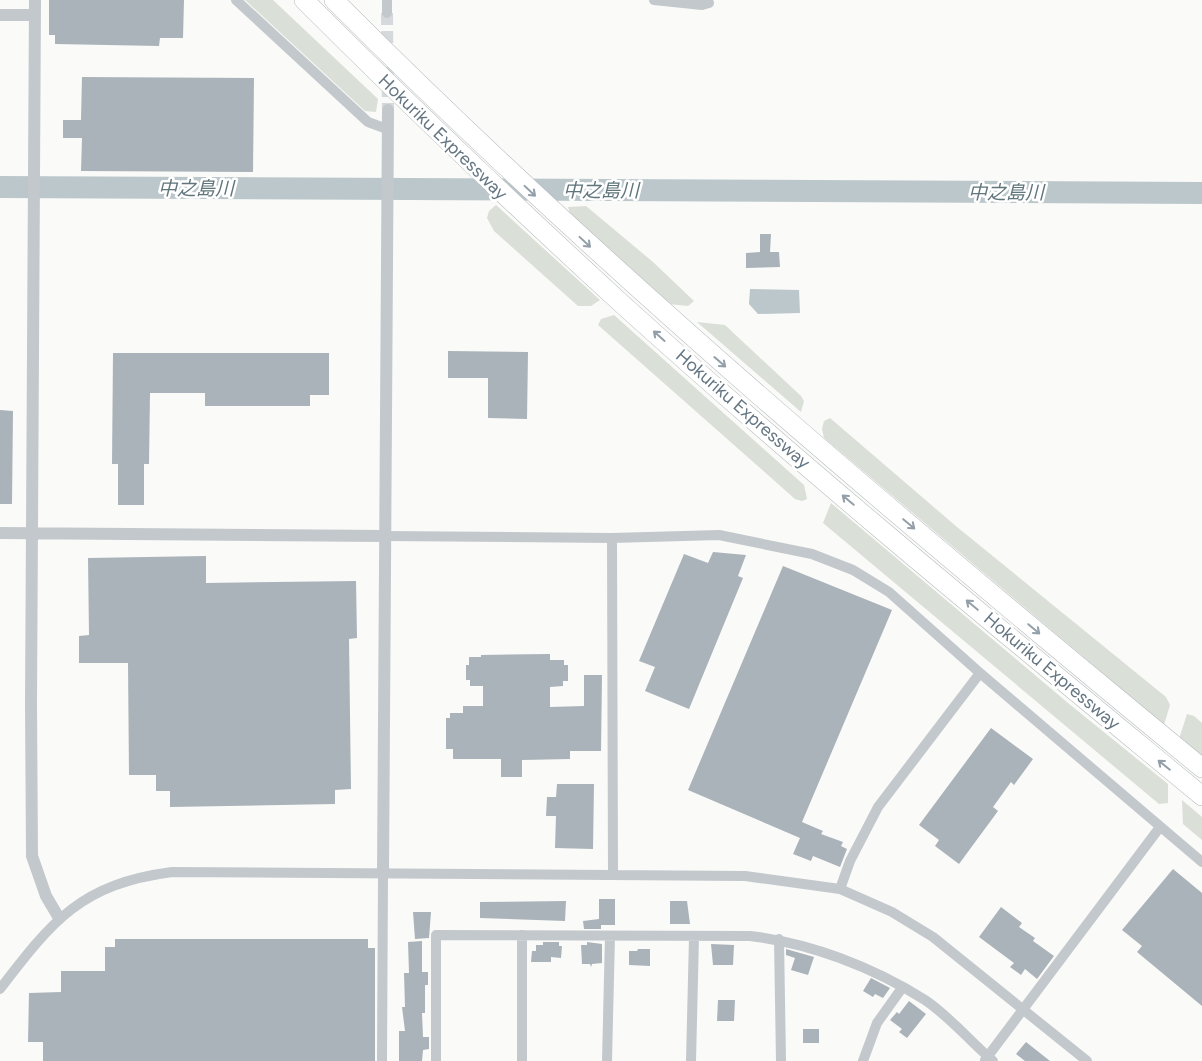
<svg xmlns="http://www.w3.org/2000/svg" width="1202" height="1061" font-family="Figtree,'Noto Sans JP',sans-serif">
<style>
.green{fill:#dadfd7}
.water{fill:#bbc7cb}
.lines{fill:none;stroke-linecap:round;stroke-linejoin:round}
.river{stroke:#bbc7cb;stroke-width:22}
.building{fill:#aab3b9}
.tertiary-tunnel{stroke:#d5d9db;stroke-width:12;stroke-dasharray:12 6;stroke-linecap:butt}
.motorway-casing{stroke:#b4b9bd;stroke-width:20}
.minor{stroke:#c3c8cc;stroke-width:10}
.tertiary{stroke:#c3c8cc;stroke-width:12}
.motorway{stroke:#fff;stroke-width:19}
.oneway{stroke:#939fa8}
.labels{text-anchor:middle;stroke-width:5;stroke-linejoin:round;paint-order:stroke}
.street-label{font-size:18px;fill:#657683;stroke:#fff}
.water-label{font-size:19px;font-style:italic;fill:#60757c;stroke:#fff}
</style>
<rect width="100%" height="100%" fill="#fafaf8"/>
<path class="green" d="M245 0H273L378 99 376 112 365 111Z
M496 205 600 300 591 306H578L494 231 487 218 489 211Z
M586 206 653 262 694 301 688 306 668 304 571 217 568 207Z
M614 315 804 485 807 499 802 501 795 499 598 325 601 319Z
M697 322 725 325 801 396 804 401 801 412Z
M830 418 957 527 1166 697 1170 705 1164 725 824 438 822 429 824 421Z
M831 503 1068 703 1168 784V803L1159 804 823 523Z
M1187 714 1194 716 1202 723V757L1179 739Z
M1182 800 1202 817V840L1183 824Z"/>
<path class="water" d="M750 289 799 290 800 313 758 314 749 304Z"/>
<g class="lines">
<path class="river" d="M0 187 1202 193"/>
</g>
<path class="building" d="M49 0H184L183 38H160L159 46 55 44V35H49Z
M82 77 254 78 253 172 81 171 82 138H63V120H81Z
M760 234H771L770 252H779L780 267 746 268V253L760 252Z
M448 351 528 352 527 419 488 418V378H448Z
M113 353H329V395H310V406H205V393H150L149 464H144V505H118V464H112Z
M0 410 13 411 12 504H0Z
M713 552 746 555 738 576 743 578 689 709 645 691 655 667 639 661 684 554 708 563Z
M206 556V583L356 581 357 638 349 639 351 789 335 790V804L170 807V791H156V775H129L128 663H79V636L89 635 88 558Z
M783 566 892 610 802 822 823 831 821 834 843 842 841 846 847 849 840 867 813 856 811 861 793 854 800 838 688 790Z
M550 654V660H564V665H568V681H563V686L550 687V707L584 706V675H602L601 751H570V759L522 760V777H501V759H453V749H446V718H450V713H463V706H483V686H470V680H466V665H469V657H481V655Z
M991 728 1033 759 1014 785 1011 782 993 807 998 811 959 864 935 846 939 840 919 825Z
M557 784H594L593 849 555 848 556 816H546L547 797H556Z
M1173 869 1202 893V1006L1137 952 1142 946 1122 930Z
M599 899H615V925H601V929H584L583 921 599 919Z
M566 901 565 921 480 918V902Z
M670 901H687L690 924H670Z
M1001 907 1022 923 1019 927 1035 938 1033 941 1054 956 1037 979 1025 969 1021 975 1010 967 1014 963 979 937Z
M413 912H431L429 938 415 939Z
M115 939H368V948H375V1061H43V1042H28L29 993 61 992V971H105V947H115Z
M422 941V972H428V985H425V1013H422L423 1037H429V1049L423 1050 422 1061H399V1031H405L402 1007H405L404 973H409L408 942Z
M543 942H559V946H562L561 958 551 957V962H531L532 951H536V945H543Z
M587 942 602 944V963L592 964 591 967 590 964H582L581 945H587Z
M711 944 734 945 733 965H713Z
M638 949H650V966L629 965V951H637Z
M786 949 814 957 808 975 791 970 795 958 786 955Z
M871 978 890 988 883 998 875 994 873 997 863 991Z
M718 1000H735L734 1021H717Z
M909 1001 926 1014 907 1038 899 1032 902 1029 890 1020 897 1012 899 1014Z
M803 1029H819V1043H803Z
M1026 1042 1050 1061H1025L1016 1054Z"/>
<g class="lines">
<path class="tertiary-tunnel" d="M387 13 388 110"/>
<defs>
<path id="motorway" d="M304 0C408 104 514 205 622 304 810 474 1007 635 1202 796
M334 0C607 274 903 522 1202 768"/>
</defs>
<use href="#motorway" class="motorway-casing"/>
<path class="minor" d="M236 0 368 122 387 129
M654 0 702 5 709 3 708 0
M387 13V0
M384 536 612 538 719 535 812 554 853 570 889 592 980 673 1202 862
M612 538 613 875
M840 889 850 861 878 807 980 673
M779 939 781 1061
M0 989C53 920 81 884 172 872L745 876 840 889 892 912 933 937 1087 1061
M985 1060 1160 827
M382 1061 383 875
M436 1061V935L750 936C810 943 873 967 925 1000 949 1016 971 1042 993 1061
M522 1061V935
M607 1061 610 936
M691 1061 694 937
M863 1061 877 1023 902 988"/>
<path class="tertiary" d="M35 0 31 703 32 856 46 896 59 918
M0 15H35
M0 533 384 536
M383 875 388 110"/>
<use href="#motorway" class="motorway"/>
</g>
<defs><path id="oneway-shaft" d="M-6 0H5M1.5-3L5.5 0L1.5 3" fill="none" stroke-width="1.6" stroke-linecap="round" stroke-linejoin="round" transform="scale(1.25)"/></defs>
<g class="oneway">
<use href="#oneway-shaft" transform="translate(530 191) rotate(43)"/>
<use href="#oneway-shaft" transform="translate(585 242) rotate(43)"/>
<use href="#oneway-shaft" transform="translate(659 336) rotate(-138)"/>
<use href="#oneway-shaft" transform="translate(720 362) rotate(41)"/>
<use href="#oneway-shaft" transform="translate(848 500) rotate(-140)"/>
<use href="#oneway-shaft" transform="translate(909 524) rotate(40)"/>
<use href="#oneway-shaft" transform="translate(972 605) rotate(-140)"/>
<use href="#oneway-shaft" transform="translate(1034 629) rotate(40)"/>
<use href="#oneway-shaft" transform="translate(1164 765) rotate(-141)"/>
</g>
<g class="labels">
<g class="street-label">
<text transform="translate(443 137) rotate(44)" y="6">Hokuriku Expressway</text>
<text transform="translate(743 409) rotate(41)" y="6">Hokuriku Expressway</text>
<text transform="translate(1052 671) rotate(40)" y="6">Hokuriku Expressway</text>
</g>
<g class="water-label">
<text x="196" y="195">中之島川</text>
<text x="601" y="197">中之島川</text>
<text x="1006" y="199">中之島川</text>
</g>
</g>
</svg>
